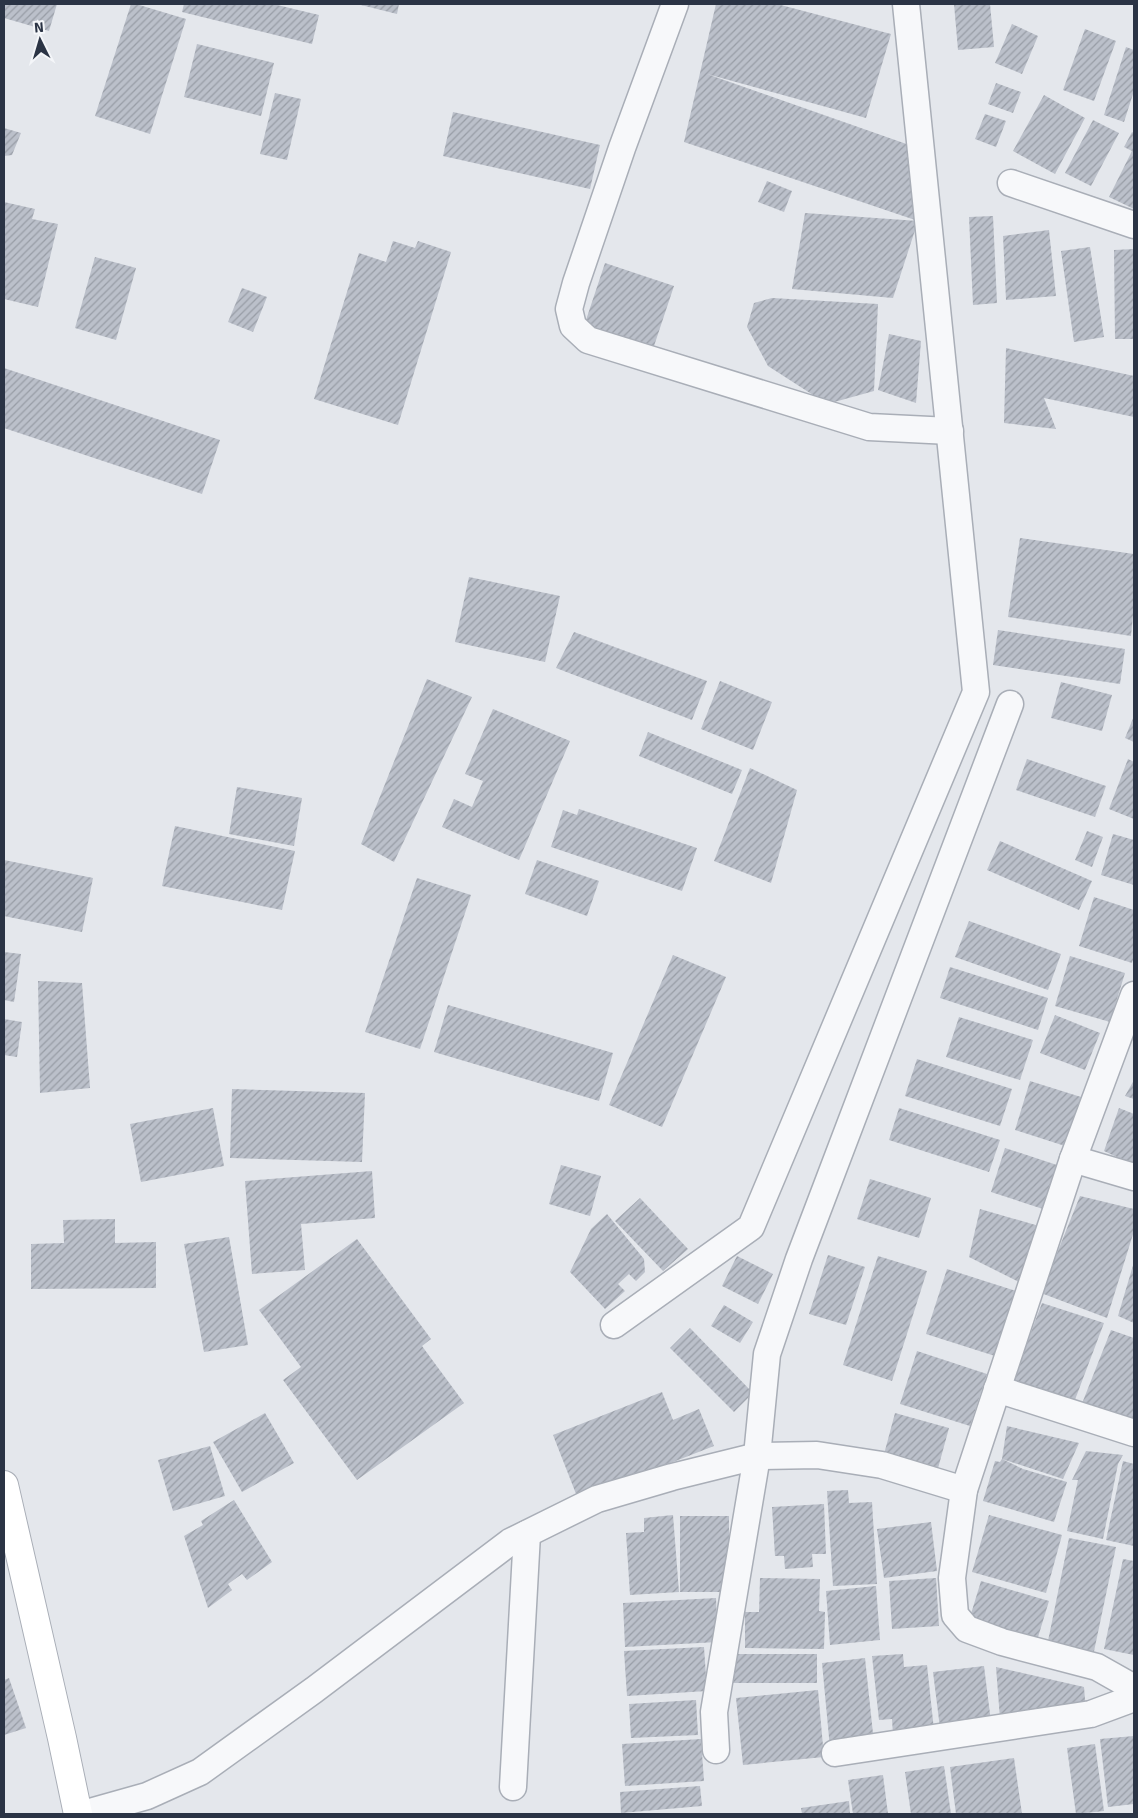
<svg xmlns="http://www.w3.org/2000/svg" width="1138" height="1818" font-family="Signika,sans-serif">
<style>
.building{fill:url(#building-hatch)}
.lines{fill:none;stroke-linecap:round;stroke-linejoin:round}
.street-casing{stroke:#a9aeb7;stroke-width:29}
.secondary-casing{stroke:#a9aeb7;stroke-width:30}
.street{stroke:#f7f8fa;stroke-width:26}
.secondary{stroke:#fff;stroke-width:28}
</style>
<defs>
<pattern id="building-hatch" width="6" height="6" patternUnits="userSpaceOnUse" patternTransform="scale(1.25)"><rect width="6" height="6" fill="#bbc0ca"/><path d="M-1 1l2-2M0 6l6-6M5 7l2-2" fill="none" stroke="#989da6"/></pattern>
</defs>
<rect width="100%" height="100%" fill="#e4e7ec"/>
<g class="building">
<path d="M4,4H57L49,31L4,18Z"/>
<path d="M131,4H136L186,19L150,134L95,116Z"/>
<path d="M184,4H273L319,15L312,44L182,12Z"/>
<path d="M357,4H399L397,14Z"/>
<path d="M716,4H777L891,34L866,118L707,74L915,147L918,221L684,142Z"/>
<path d="M954,4H990L994,47L958,50Z"/>
<path d="M1012,24L1038,36L1022,74L995,63Z"/>
<path d="M1085,29L1116,41L1094,101L1063,90Z"/>
<path d="M197,44L274,63L261,116L184,97Z"/>
<path d="M1126,47L1134,50V95L1133,94L1124,122L1104,115Z"/>
<path d="M996,83L1021,92L1013,113L988,104Z"/>
<path d="M275,93L301,99L287,160L260,154Z"/>
<path d="M1044,95L1085,118L1055,174L1013,151Z"/>
<path d="M453,112L600,145L590,189L443,156Z"/>
<path d="M985,114L1006,121L996,147L975,139Z"/>
<path d="M1093,120L1119,133L1091,186L1065,173Z"/>
<path d="M4,128L21,133L12,155L4,156Z"/>
<path d="M1132,132L1134,133V209L1109,197L1132,151L1124,147Z"/>
<path d="M767,181L792,191L784,212L758,202Z"/>
<path d="M4,202L35,209L32,219L58,224L38,307L4,299Z"/>
<path d="M805,213L918,221L893,298L792,289Z"/>
<path d="M993,216L997,303L973,305L969,217Z"/>
<path d="M1049,230L1056,296L1006,300L1003,236Z"/>
<path d="M393,241L415,248L418,241L451,252L398,425L314,399L359,253L386,262Z"/>
<path d="M1090,247L1104,337L1074,342L1061,251Z"/>
<path d="M1134,249V339H1115L1114,250Z"/>
<path d="M95,257L136,268L116,340L75,328Z"/>
<path d="M605,263L674,286L651,355L582,332Z"/>
<path d="M242,288L267,297L253,332L228,322Z"/>
<path d="M772,298L878,304L874,391L827,404L768,366L747,327L754,303Z"/>
<path d="M889,334L921,341L916,403L878,390Z"/>
<path d="M1006,348L1134,376V417L1044,398L1056,429L1004,423Z"/>
<path d="M4,368L220,440L202,494L4,428Z"/>
<path d="M1020,538L1134,554V605L1131,636L1008,617Z"/>
<path d="M469,577L560,596L545,662L455,642Z"/>
<path d="M998,630L1125,649L1120,684L993,665Z"/>
<path d="M574,632L707,681L692,720L556,668Z"/>
<path d="M427,679L472,697L394,862L361,844Z"/>
<path d="M720,681L772,702L753,750L701,729Z"/>
<path d="M1061,682L1112,695L1102,731L1051,718Z"/>
<path d="M493,709L570,741L519,860L442,827L454,799L472,807L483,781L465,774Z"/>
<path d="M1134,716V742L1125,738Z"/>
<path d="M648,732L742,770L732,794L639,756Z"/>
<path d="M1027,759L1106,786L1095,817L1016,790Z"/>
<path d="M1128,759L1134,762V819L1109,809Z"/>
<path d="M750,768L797,790L771,883L714,861Z"/>
<path d="M237,787L302,798L294,846L229,834Z"/>
<path d="M579,809L697,848L682,891L551,847L563,810L577,815Z"/>
<path d="M175,826L295,851L282,910L162,886Z"/>
<path d="M1087,831L1103,837L1092,867L1075,860Z"/>
<path d="M1113,834L1134,840V885L1101,875Z"/>
<path d="M1000,841L1092,881L1079,910L987,870Z"/>
<path d="M4,860L93,878L82,932L4,916Z"/>
<path d="M537,860L599,881L587,916L525,894Z"/>
<path d="M417,878L471,895L420,1049L365,1032Z"/>
<path d="M1094,897L1134,910V956L1132,963L1079,946Z"/>
<path d="M969,921L1061,954L1048,990L955,957Z"/>
<path d="M4,952L21,954L14,1002L4,1000Z"/>
<path d="M673,955L726,977L662,1127L609,1105Z"/>
<path d="M1070,956L1125,973L1110,1022L1055,1006Z"/>
<path d="M950,967L1048,998L1038,1030L940,998Z"/>
<path d="M38,981L82,983L90,1088L40,1093Z"/>
<path d="M448,1005L613,1053L599,1101L434,1052Z"/>
<path d="M1055,1015L1100,1033L1085,1070L1040,1053Z"/>
<path d="M959,1017L1033,1040L1020,1080L946,1057Z"/>
<path d="M4,1019L22,1022L17,1057L4,1055Z"/>
<path d="M917,1059L1012,1089L1000,1126L905,1096Z"/>
<path d="M1134,1080V1099L1125,1096Z"/>
<path d="M1030,1081L1081,1097L1065,1146L1015,1130Z"/>
<path d="M232,1089L365,1093L362,1162L230,1158Z"/>
<path d="M213,1108L224,1166L141,1182L130,1124Z"/>
<path d="M899,1108L1000,1140L989,1172L889,1140Z"/>
<path d="M1119,1108L1134,1114V1165L1104,1151Z"/>
<path d="M1005,1148L1057,1165L1043,1209L991,1192Z"/>
<path d="M561,1165L601,1176L590,1216L549,1204Z"/>
<path d="M372,1171L375,1218L301,1224L305,1270L252,1274L245,1181Z"/>
<path d="M870,1179L931,1198L919,1238L857,1219Z"/>
<path d="M1080,1196L1134,1209V1231L1107,1318L1041,1293Z"/>
<path d="M640,1198L688,1249L663,1271L615,1221Z"/>
<path d="M980,1209L1039,1226L1021,1283L969,1257Z"/>
<path d="M607,1214L644,1259L645,1272L636,1281L629,1274L618,1284L625,1291L605,1309L570,1272L591,1229Z"/>
<path d="M115,1219V1243L156,1242V1288L31,1289V1244L64,1243L63,1220Z"/>
<path d="M229,1237L248,1345L204,1352L184,1244Z"/>
<path d="M357,1239L431,1339L422,1346L464,1403L357,1480L283,1380L301,1367L259,1310Z"/>
<path d="M828,1255L865,1267L846,1325L809,1314Z"/>
<path d="M737,1256L773,1274L758,1304L722,1286Z"/>
<path d="M878,1256L927,1271L892,1381L843,1365Z"/>
<path d="M1134,1262V1323L1118,1316Z"/>
<path d="M947,1269L1016,1291L995,1356L926,1334Z"/>
<path d="M1042,1303L1104,1323L1073,1405L1011,1385Z"/>
<path d="M724,1305L753,1322L740,1343L711,1326Z"/>
<path d="M690,1328L753,1393L734,1412L670,1348Z"/>
<path d="M1111,1330L1134,1338V1424L1081,1406Z"/>
<path d="M917,1351L987,1374L970,1426L900,1404Z"/>
<path d="M662,1392L673,1420L699,1409L714,1446L578,1499L553,1435Z"/>
<path d="M265,1413L294,1463L242,1492L213,1442Z"/>
<path d="M895,1413L949,1428L937,1472L883,1458Z"/>
<path d="M1007,1426L1079,1443L1063,1479L1002,1459L1023,1469L1067,1482L1054,1522L983,1501L995,1461L1000,1462L1002,1459Z"/>
<path d="M210,1446L225,1496L173,1511L158,1460Z"/>
<path d="M1086,1451L1123,1455L1118,1464L1103,1539L1067,1531L1078,1480H1072Z"/>
<path d="M1123,1461L1134,1464V1546L1106,1540Z"/>
<path d="M848,1490L849,1503L872,1502L877,1584L833,1586L827,1491Z"/>
<path d="M234,1500L272,1562L247,1580L242,1574L228,1584L232,1590L208,1608L184,1536L203,1525L201,1521Z"/>
<path d="M824,1504L826,1554H812L813,1567L785,1569L784,1556H775L772,1507Z"/>
<path d="M673,1515L679,1592L630,1595L626,1533L644,1532V1518Z"/>
<path d="M989,1515L1062,1535L1046,1593L972,1572Z"/>
<rect x="680" y="1516" width="49" height="76"/>
<path d="M931,1522L937,1571L884,1578L877,1529Z"/>
<path d="M1069,1538L1116,1547L1093,1656L1047,1646Z"/>
<path d="M1123,1559L1134,1561V1655L1104,1649Z"/>
<path d="M760,1578L820,1579L819,1611L825,1612L824,1649L745,1648V1612H759Z"/>
<path d="M936,1578L939,1626L892,1629L889,1581Z"/>
<path d="M981,1581L1049,1601L1035,1647L967,1627Z"/>
<path d="M876,1586L880,1640L830,1645L826,1591Z"/>
<path d="M716,1598L718,1642L625,1647L623,1603Z"/>
<path d="M704,1647L707,1691L627,1696L624,1651Z"/>
<rect x="732" y="1654" width="85" height="29"/>
<path d="M903,1654L904,1667L927,1665L934,1730L893,1735L892,1719L879,1720L872,1656Z"/>
<path d="M865,1658L874,1743L830,1748L822,1663Z"/>
<path d="M984,1666L991,1722L940,1728L933,1672Z"/>
<path d="M996,1667L1084,1687L1086,1712L1000,1719Z"/>
<path d="M9,1678L26,1728L4,1735V1680Z"/>
<path d="M818,1690L824,1757L743,1765L736,1698Z"/>
<path d="M696,1700L698,1735L631,1738L629,1704Z"/>
<path d="M1134,1736V1804L1108,1807L1100,1739Z"/>
<path d="M701,1739L704,1781L625,1786L622,1744Z"/>
<path d="M1095,1744L1104,1811L1076,1814L1067,1748Z"/>
<path d="M1014,1758L1022,1814H956L950,1767Z"/>
<path d="M944,1766L951,1814H911L905,1772Z"/>
<path d="M883,1775L888,1814H853L848,1780Z"/>
<path d="M700,1786L702,1806L621,1813L620,1792Z"/>
<path d="M849,1801L850,1814H802L801,1808Z"/>
</g>
<g class="lines">
<g class="street-casing">
<g id="street">
<path d="M675,4L622,148L576,283L569,309L573,326L588,340L869,427L950,431"/>
<path d="M1011,183L1134,225"/>
<path d="M1134,995L1073,1159L964,1490L952,1578L955,1615L967,1629L1002,1642L1097,1667L1134,1688"/>
<path d="M1073,1159L1134,1177"/>
<path d="M614,1325L751,1227L976,692L906,4"/>
<path d="M997,1389L1134,1433"/>
<path d="M716,1750L714,1712L757,1456L767,1354L799,1259L1010,704"/>
<path d="M835,1753L1091,1714L1134,1698"/>
<path d="M513,1787L527,1534"/>
<path d="M83,1814L147,1796L200,1772L314,1690L510,1542L597,1499L672,1477L757,1456L817,1455L882,1465L964,1490"/>
</g>
</g>
<g class="secondary-casing">
<path id="secondary" d="M4,1485L62,1738L78,1814"/>
</g>
<use href="#street" class="street"/>
<use href="#secondary" class="secondary"/>
</g>
<rect width="1138" height="1818" fill="none" stroke="#2b3445" stroke-width="10"/>
<g transform="translate(40 40) rotate(355)" stroke="#f4f6f9" stroke-width="4" paint-order="stroke">
<path d="M0-4L9 19L0 12L-9 19Z" fill="#2b3445"/>
<text y="-8" font-size="14" font-weight="bold" text-anchor="middle" fill="#2b3445">N</text>
</g>
</svg>
